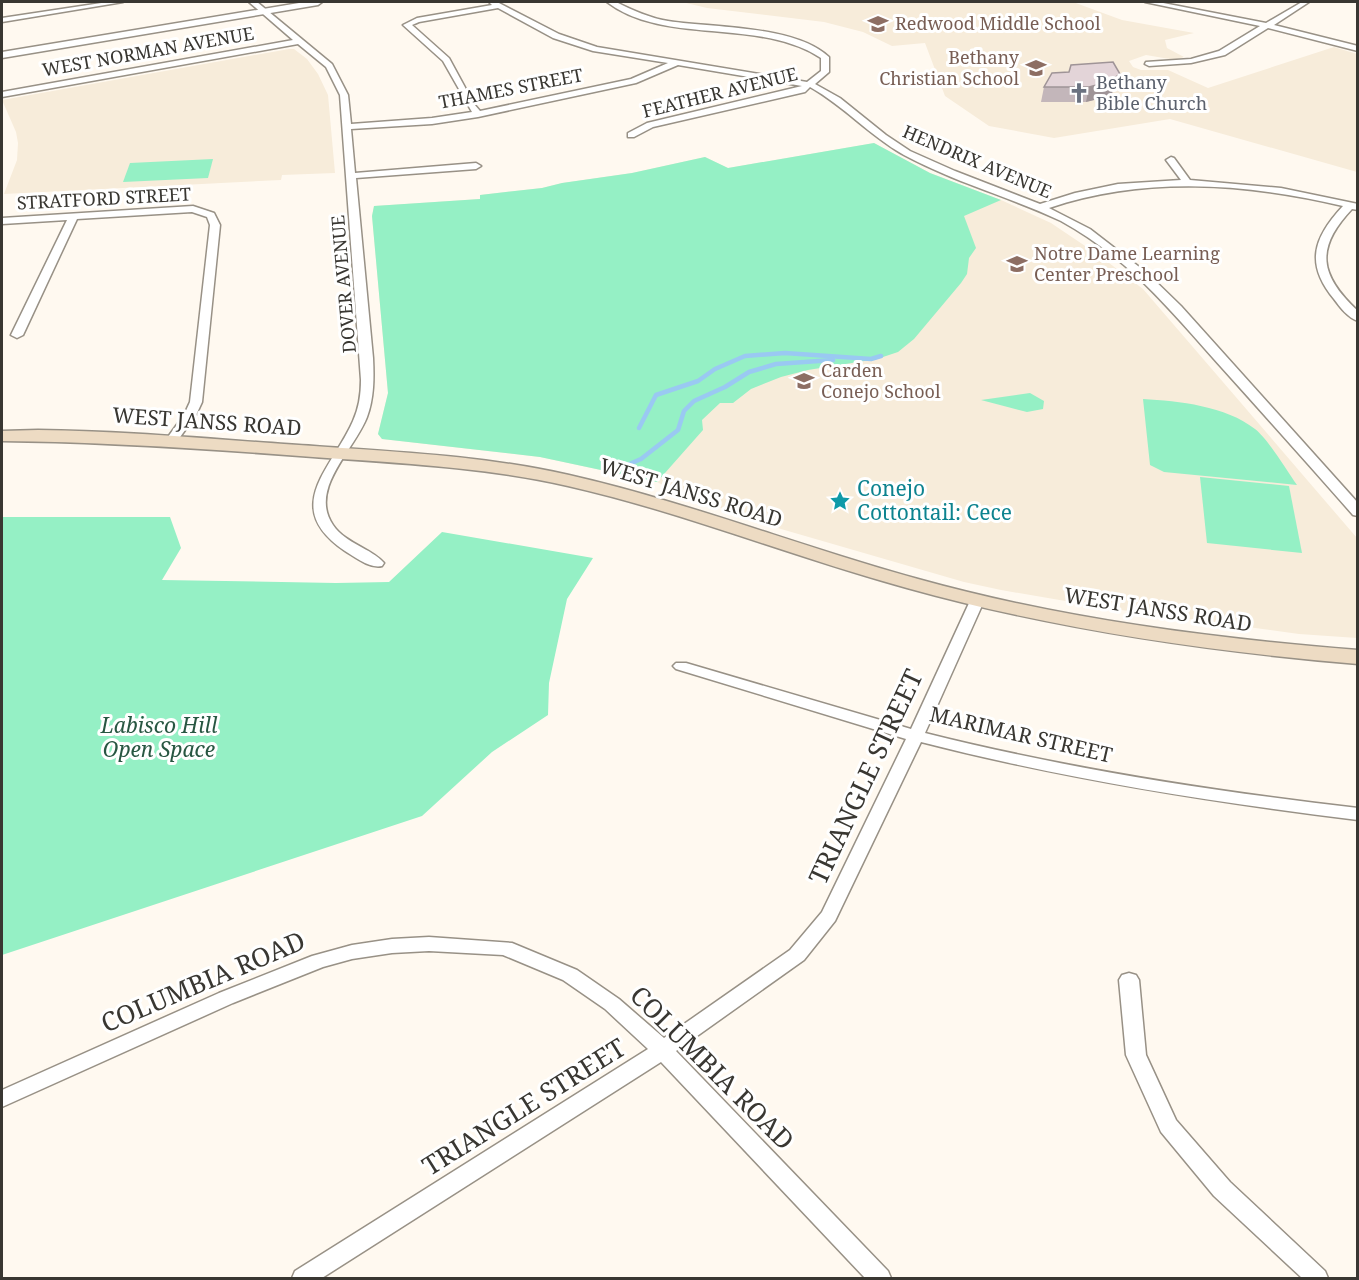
<svg xmlns="http://www.w3.org/2000/svg" width="1359" height="1280" font-family="'Noto Serif',serif">
<style>
.built{fill:#f7ecda}
.green{fill:#95f0c5}
.lines{fill:none;stroke-linecap:round;stroke-linejoin:round}
.stream{stroke:#9ac9f2;stroke-width:4.5}
.minor-casing{stroke:#989186;stroke-width:3}
.tertiary-casing{stroke:#989186;stroke-width:3}
.secondary-casing{stroke:#989186;stroke-width:3}
.minor{fill:#fff;fill-rule:evenodd}
.tertiary{fill:#fff;fill-rule:evenodd}
.secondary{fill:#eddbc3;fill-rule:evenodd}
.wall{fill:#c3b6ba}
.shaded-wall{fill:#9f9497}
.building{fill:#e3d4d8;stroke:#9f9497;stroke-width:1.5}
.labels{text-anchor:middle;stroke-width:6;stroke-linejoin:round;paint-order:stroke}
.far-education-label{font-size:18px;fill:#785e54;stroke:#fff;text-anchor:start}
.far-street-label{font-size:18px;fill:#393732;stroke:#fff}
.far-worship-label{font-size:18px;fill:#5b616d;stroke:#fff;text-anchor:start}
.street-label{font-size:21px;fill:#393732;stroke:#fff}
.culture-label{font-size:21px;fill:#0d838f;stroke:#fff;text-anchor:start}
.park-label{font-size:21px;font-style:italic;fill:#285742;stroke:#fff}
.near-street-label{font-size:26px;fill:#393732;stroke:#fff}
</style>
<rect width="100%" height="100%" fill="#fff9f0"/>
<g class="built">
<path d="M682,2H1073L1122,20L1194,33L1165,40L1167,48L1184,57L1175,60L1146,55L1129,61L1133,67L1141,70H1168L1208,88L1334,47L1357,54V172L1170,119L1054,138L989,126L945,96L925,43L892,46L863,32L824,22L707,8Z"/>
<path d="M289,49H294L307,59L318,74L328,95L335,173L282,175L281,180L4,194L17,160L18,143L16,132L2,100Z"/>
<path d="M874,143L930,173L1001,200L1051,223L1100,256L1143,289L1357,538V638L1299,634L1106,608L1001,590L964,582L781,529L676,492L657,482L540,457L382,439L378,434L388,393L372,216L374,206L480,199V195L542,188L562,183L632,173L705,157L728,168Z"/>
</g>
<g class="green">
<path d="M874,143L930,173L1001,200L964,216L976,248L969,258L967,274L961,283L914,339L898,352L877,359L808,370L781,377L751,389L733,403H720L702,420L703,430L657,482L540,457L382,439L378,434L388,393L372,216L374,206L480,199V195L542,188L562,183L632,173L705,157L728,168Z"/>
<path d="M213,159L208,178L123,182L130,163Z"/>
<path d="M1030,393L1044,401L1043,409L1027,412L981,400Z"/>
<path d="M1143,399C1179,401 1226,406 1255,429C1268,439 1287,471 1297,485L1164,472L1150,465Z"/>
<path d="M1200,477L1289,486L1302,553L1207,543Z"/>
<path d="M2,517H170L181,548L162,580L336,583L389,582L442,532L593,558L567,599L549,683L548,715L492,752L422,816L2,955Z"/>
</g>
<g class="lines">
<g class="stream">
<path d="M639,428L656,395L698,381L715,369L745,356L785,353L871,359L881,356"/>
<path d="M625,466L641,459L678,430L684,411L694,401L725,387L749,372L776,364L833,360"/>
</g>
<g class="minor-casing">
<g id="minor">
<path d="M108,2H123L2,22V18Z"/>
<path d="M249,2H257L332,64L348,95L351,124L432,118L472,112L443,61L403,25L417,18L492,5L489,2H497L559,34L597,47L807,82L821,71V58C759,17 664,46 607,2H616C632,10 650,18 668,21C713,28 795,25 829,57V72L815,84L840,98L886,135L910,151L955,171L1040,204L1075,193L1118,184L1181,180L1166,160L1171,157L1174,158L1190,180L1281,188L1358,204V210L1352,209C1315,248 1319,275 1358,311V321C1348,318 1340,307 1334,299C1305,264 1313,238 1343,206C1245,183 1145,176 1049,208L1090,229L1147,273L1181,306L1358,503V516L1353,515C1310,466 1266,417 1222,368C1171,311 1130,259 1061,221C1010,197 954,182 904,155C870,136 844,106 810,87L805,92L653,127L634,137H628V133L647,123L802,86L678,65L636,83L478,117L432,124L351,129L355,173L476,163L481,166L476,169L356,178L373,358C374,378 374,398 367,417C355,449 308,489 333,525C346,544 371,548 384,563L382,566C370,569 355,557 345,551C280,507 332,469 353,421C359,408 361,394 361,380L340,95L326,67L298,44L2,97V92L293,40ZM498,8L553,38L593,51L668,63L631,79L480,111L474,104L449,58L412,25L419,22Z"/>
<path d="M1145,2H1158L1266,23L1302,2H1309L1274,25L1358,46V51L1268,28L1225,55L1191,63L1149,66L1145,64L1146,62L1191,59L1219,51L1260,26Z"/>
<path d="M193,206L214,213L220,225L202,402L196,415L175,444L171,445L165,441L184,415L190,402L210,225L207,217L192,212L77,219L23,335L17,338L11,335L67,220L2,224V218Z"/>
<path d="M977,597L984,601L925,733C1068,769 1211,791 1358,808V820C1210,802 1065,779 921,742L835,921L804,960L676,1051L888,1271L891,1278H865L661,1062L322,1278H292L295,1271L648,1049L605,1009L563,980L503,955L429,951L392,953L352,959L323,967L233,1003L2,1107V1090L219,993L312,956L352,945L392,939L429,937L512,943L577,970L619,999L664,1038L790,950L822,912L906,739L676,669L673,666L676,663H686L911,729L970,601Z"/>
<path d="M1129,973L1136,975L1139,980L1146,1055L1176,1120L1230,1182L1325,1271L1328,1278H1302L1214,1196L1161,1132L1126,1055L1119,980L1122,975Z"/>
</g>
</g>
<g class="tertiary-casing">
<path id="tertiary" d="M305,2H322L318,5L2,58V52Z"/>
</g>
<g class="secondary-casing">
<path id="secondary" d="M38,430C130,431 222,440 314,446C399,452 486,456 569,475C688,502 801,547 918,579C1062,619 1209,638 1358,650V664C1205,651 1054,629 907,588C793,557 683,512 568,486C485,467 398,463 313,457C209,449 106,442 2,441V431Z"/>
</g>
<use href="#minor" class="minor"/>
<use href="#tertiary" class="tertiary"/>
<use href="#secondary" class="secondary"/>
</g>
<path class="wall" d="M1120,74L1117,89L1106,97L1086,102H1041L1044,87Z"/>
<path class="shaded-wall" d="M1120,74L1117,89L1106,97L1086,102L1089,87Z"/>
<path class="building" d="M1113,62L1120,74L1108,82L1089,87H1044L1052,73L1069,72L1071,65Z"/>
<defs>
<g id="school-bare" transform="scale(1.62)"><path d="M0-5L7-2L0 1L-7-2ZM-4 1L0 2.5L4 1V4Q0 6-4 4Z" fill="#8d6e63" stroke="#fff" stroke-width="2.5" paint-order="stroke"/></g>
<g id="church-bare" transform="scale(1.62)"><path d="M-1.2-6h2.4v3.5h3.3v2.4h-3.3V6h-2.4V-.1h-3.3v-2.4h3.3Z" fill="#6b7280" stroke="#fff" stroke-width="2.5" paint-order="stroke"/></g>
<g id="sight-bare" transform="scale(1.62)"><path d="M0-6L1.8-2.2L6-1.7L2.9 1.2L3.7 5.4L0 3.3L-3.7 5.4L-2.9 1.2L-6-1.7L-1.8-2.2Z" fill="#0f9aa8" stroke="#fff" stroke-width="2.5" paint-order="stroke"/></g>
</defs>
<g fill-rule="evenodd">
<use href="#school-bare" x="878" y="24"/>
<use href="#school-bare" x="1036" y="68"/>
<use href="#church-bare" x="1079" y="93"/>
<use href="#school-bare" x="1017" y="264"/>
<use href="#school-bare" x="804" y="381"/>
<use href="#sight-bare" x="840" y="501"/>
</g>
<g class="labels">
<g class="far-education-label">
<text x="895" y="30">Redwood Middle School</text>
<text x="1019" y="64" text-anchor="end">Bethany<tspan x="1019" dy="21">Christian School</tspan></text>
<text x="1034" y="260">Notre Dame Learning<tspan x="1034" dy="21">Center Preschool</tspan></text>
<text x="821" y="377">Carden<tspan x="821" dy="21">Conejo School</tspan></text>
</g>
<g class="far-street-label">
<text transform="translate(148 52) rotate(-10)" y="6">WEST NORMAN AVENUE</text>
<text transform="translate(511 89) rotate(-11)" y="6">THAMES STREET</text>
<text transform="translate(720 93) rotate(-14)" y="6">FEATHER AVENUE</text>
<text transform="translate(977 162) rotate(23)" y="6">HENDRIX AVENUE</text>
<text transform="translate(104 199) rotate(-3)" y="6">STRATFORD STREET</text>
<text transform="translate(344 284) rotate(-95)" y="6">DOVER AVENUE</text>
</g>
<g class="far-worship-label">
<text x="1096" y="89">Bethany<tspan x="1096" dy="21">Bible Church</tspan></text>
</g>
<g class="street-label">
<text transform="translate(207 422) rotate(4)" y="7">WEST JANSS ROAD</text>
<text transform="translate(691 493) rotate(17)" y="7">WEST JANSS ROAD</text>
<text transform="translate(1158 610) rotate(9)" y="7">WEST JANSS ROAD</text>
<text transform="translate(1021 735) rotate(13)" y="7">MARIMAR STREET</text>
</g>
<g class="culture-label">
<text x="857" y="496">Conejo<tspan x="857" dy="24">Cottontail: Cece</tspan></text>
</g>
<g class="park-label">
<text x="159" y="733">Labisco Hill<tspan x="159" dy="24">Open Space</tspan></text>
</g>
<g class="near-street-label">
<text transform="translate(866 777) rotate(-65)" y="9">TRIANGLE STREET</text>
<text transform="translate(203 982) rotate(-23)" y="9">COLUMBIA ROAD</text>
<text transform="translate(712 1068) rotate(45)" y="9">COLUMBIA ROAD</text>
<text transform="translate(524 1107) rotate(-32)" y="9">TRIANGLE STREET</text>
</g>
</g>
<rect width="1359" height="1280" fill="none" stroke="#393732" stroke-width="6"/>
</svg>
